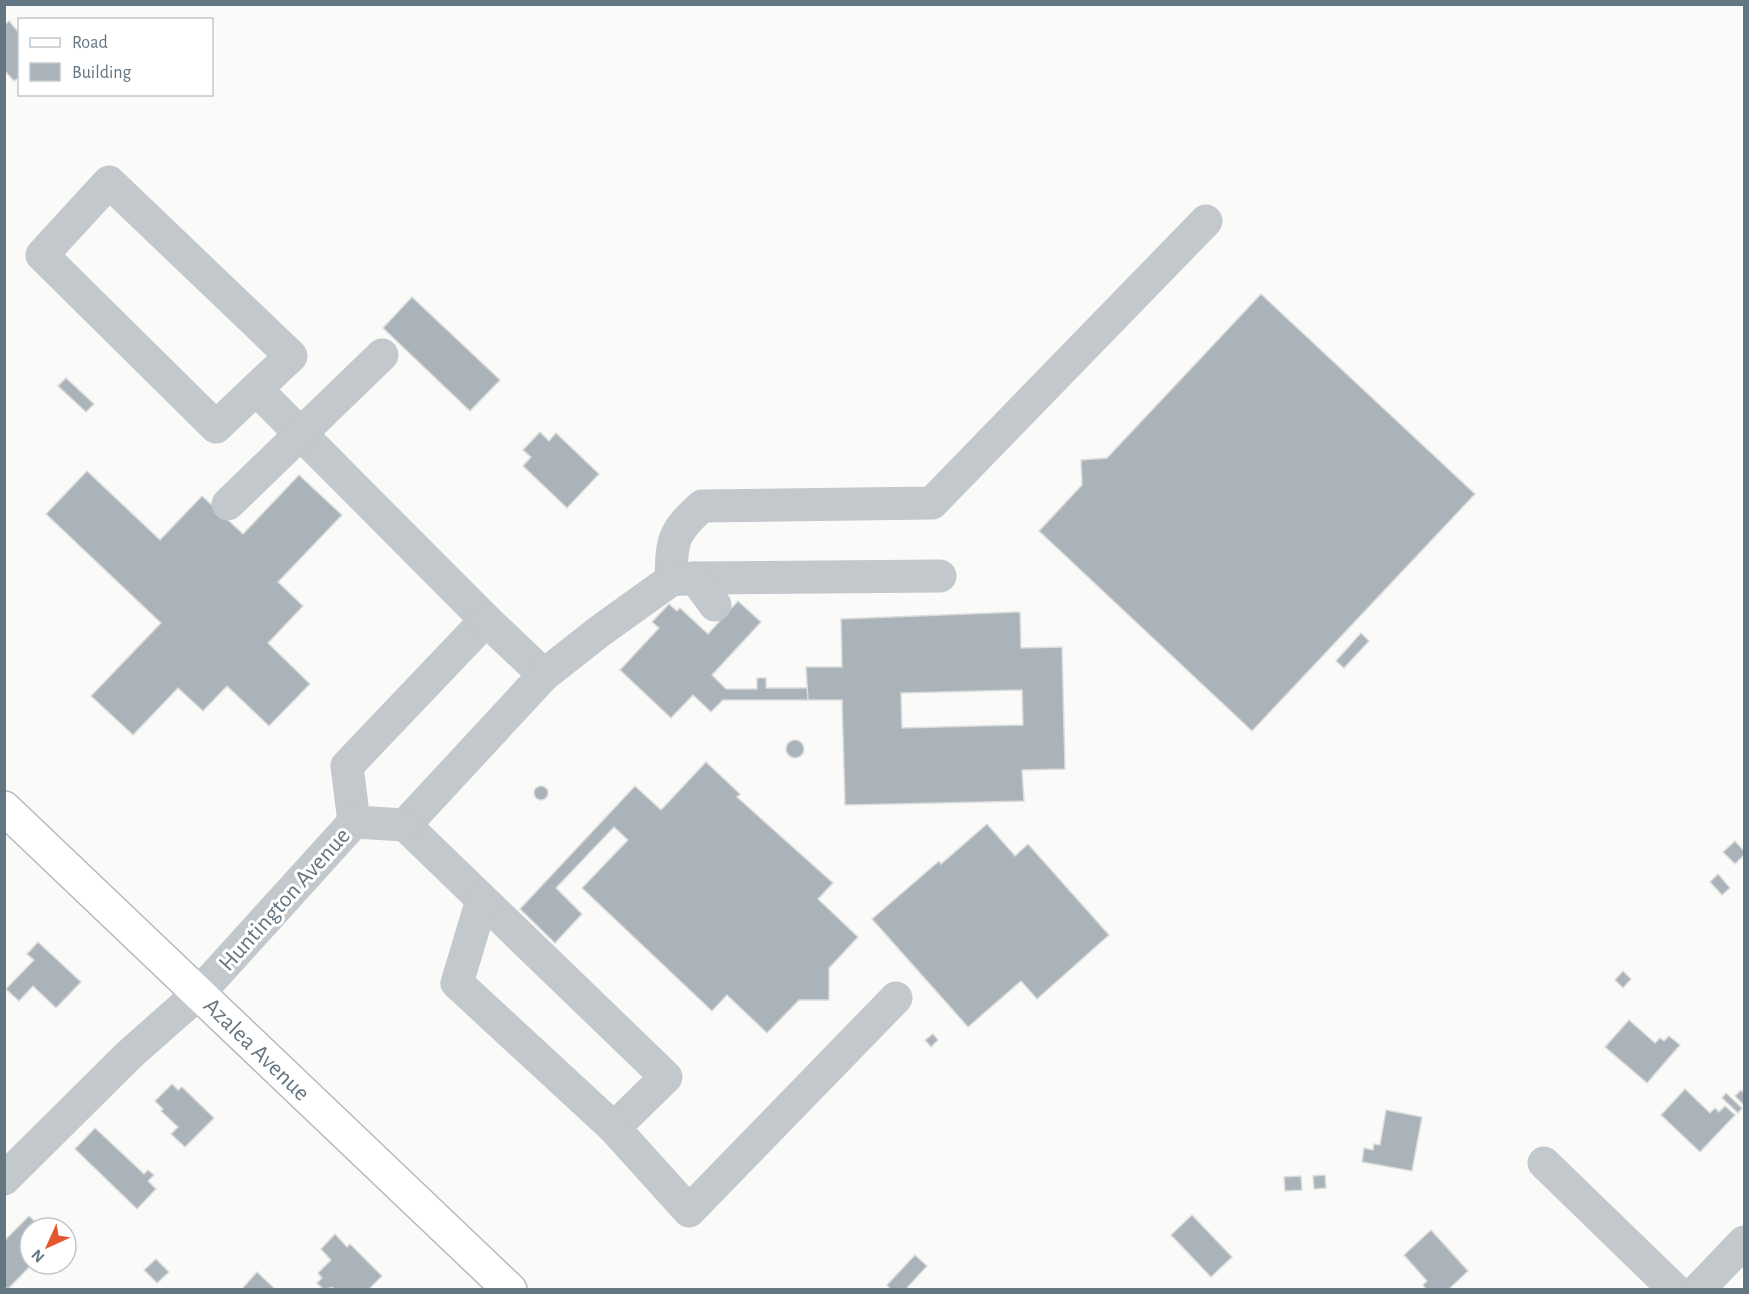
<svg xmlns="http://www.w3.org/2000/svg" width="1749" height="1294" font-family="'Alegreya Sans',sans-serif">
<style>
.building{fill:#aab3b9;stroke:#dcdcda;stroke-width:1.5;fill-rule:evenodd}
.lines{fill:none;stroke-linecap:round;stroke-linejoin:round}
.major-casing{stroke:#b5babe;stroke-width:36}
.minor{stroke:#c3c8cc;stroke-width:33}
.major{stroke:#fff;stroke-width:33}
.labels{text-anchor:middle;stroke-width:6;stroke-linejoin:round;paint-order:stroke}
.street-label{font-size:24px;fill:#657683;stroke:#fff}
</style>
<rect width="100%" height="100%" fill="#fafaf8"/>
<g class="building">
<path d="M9,21L20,34V77L14,81L4,70V25Z"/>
<path d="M1261,294L1475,494L1252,731L1039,531L1082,485L1081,460L1107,458Z"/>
<path d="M412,297L500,380L470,411L383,328Z"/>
<path d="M66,378L94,404L86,412L58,386Z"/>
<path d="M540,432L549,441L556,433L599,474L567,508L523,466L531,457L523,450Z"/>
<path d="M87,471L160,540L202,496L243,534L299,475L342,515L278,582L303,606L268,643L310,684L269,726L227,686L203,711L178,688L133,735L91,696L161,623L46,514Z"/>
<path d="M738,601L761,622L712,675L726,689H757V678H766V688H808V700H723L711,712L693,695L671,718L620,670L659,628L652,622L669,604L677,611L680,608L708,634Z"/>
<path d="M1020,612L1021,648L1062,647L1065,769L1022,770L1024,801L845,805L842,700H808L806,667H842L841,619ZM1022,690L1023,725L902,728L901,693Z"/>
<path d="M1361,633L1369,641L1344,668L1336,661Z"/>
<circle cx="795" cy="749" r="9"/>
<path d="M706,762L740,794L737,797L833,883L818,899L858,937L829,968V1000H799L767,1033L727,995L712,1011L582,888L628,840L614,827L556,888L582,914L555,943L520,909L635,786L661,810Z"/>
<circle cx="541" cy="793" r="7"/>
<path d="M987,824L1015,856L1028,844L1109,935L1037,999L1021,981L968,1027L872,919L939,861L941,864Z"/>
<path d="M1735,841L1744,851V855L1735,864L1723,852Z"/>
<path d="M1718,874L1730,888L1722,895L1710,882Z"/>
<path d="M38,942L81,982L56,1008L33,986L19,1001L6,989L34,960L27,954Z"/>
<path d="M1623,971L1631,979L1623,988L1615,980Z"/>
<path d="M1629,1020L1655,1043L1660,1038L1664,1041L1669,1036L1680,1045L1647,1083L1605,1047Z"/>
<path d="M933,1034L938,1040L931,1047L925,1040Z"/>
<path d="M172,1084L178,1090L182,1087L214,1118L185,1147L171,1134L178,1127L161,1111L163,1109L155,1101Z"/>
<path d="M1685,1089L1710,1113L1715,1108L1719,1112L1725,1106L1735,1115L1700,1152L1661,1115Z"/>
<path d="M1741,1090L1744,1093V1105L1735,1096Z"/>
<path d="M1726,1093L1742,1108L1738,1113L1722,1098Z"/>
<path d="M1386,1110L1422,1117L1412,1171L1362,1162L1364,1148L1373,1150L1374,1144L1380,1145Z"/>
<path d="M95,1128L144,1174L148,1170L154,1175L148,1181L156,1189L137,1209L75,1149Z"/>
<path d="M1325,1175L1326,1188L1314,1189L1313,1176Z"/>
<path d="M1301,1176L1302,1190L1285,1191L1284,1177Z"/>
<path d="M1192,1215L1232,1257L1211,1277L1171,1235Z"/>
<path d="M29,1216L42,1228H30L32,1264L8,1289L4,1286V1241Z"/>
<path d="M1431,1230L1468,1271L1448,1290H1426L1423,1285L1427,1281L1404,1255Z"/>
<path d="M335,1234L347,1247L350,1244L382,1276L368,1290H335L332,1287L324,1290L317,1283L322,1278L318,1273L331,1260L321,1249Z"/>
<path d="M915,1255L927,1266L905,1290H891L887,1285Z"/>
<path d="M156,1259L169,1272L157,1283L144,1270Z"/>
<path d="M257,1272L276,1290H241Z"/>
</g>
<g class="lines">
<g class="major-casing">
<path id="major" d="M4,808L510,1290"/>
</g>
<g class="minor">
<path d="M256,389L291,356L109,182L42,255L216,427L256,389L486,620L347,766L354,822"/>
<path d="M228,504L382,355"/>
<path d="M695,578L940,576"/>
<path d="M671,580C672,540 672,533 702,506L932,503L1206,221"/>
<path d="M486,620L544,675"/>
<path d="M405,825L666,1077L614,1128"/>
<path d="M405,825L544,675L600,631L671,580L695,578L715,605"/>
<path d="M482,900L457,983L614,1128L689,1211L896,998"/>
<path d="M1544,1163L1675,1290"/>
<path d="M4,1179L130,1054L199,993L354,822L405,825"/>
<path d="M1698,1290L1744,1242"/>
</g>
<use href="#major" class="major"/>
</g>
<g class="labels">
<g class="street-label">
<text transform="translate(284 899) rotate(-48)" y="8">Huntington Avenue</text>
<text transform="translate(257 1049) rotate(44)" y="8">Azalea Avenue</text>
</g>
</g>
<rect width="1749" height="1294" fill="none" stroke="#657683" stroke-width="12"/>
<rect x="18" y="18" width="195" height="78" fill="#ffffff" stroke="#c1c8cd" stroke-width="1.5"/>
<rect x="30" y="38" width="30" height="9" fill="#ffffff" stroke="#c1c8cd" stroke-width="1.5"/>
<text x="72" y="48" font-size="18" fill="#657683">Road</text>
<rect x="30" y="63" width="30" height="18" fill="#aab3b9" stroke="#c1c8cd" stroke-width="1.5"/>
<text x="72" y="78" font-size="18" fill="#657683">Building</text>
<g transform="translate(48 1246) rotate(225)"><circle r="28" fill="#ffffff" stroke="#c1c8cd" stroke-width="1.5"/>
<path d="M0-4.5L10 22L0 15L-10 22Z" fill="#e4572e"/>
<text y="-9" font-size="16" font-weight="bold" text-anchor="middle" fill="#657683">N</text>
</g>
</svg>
